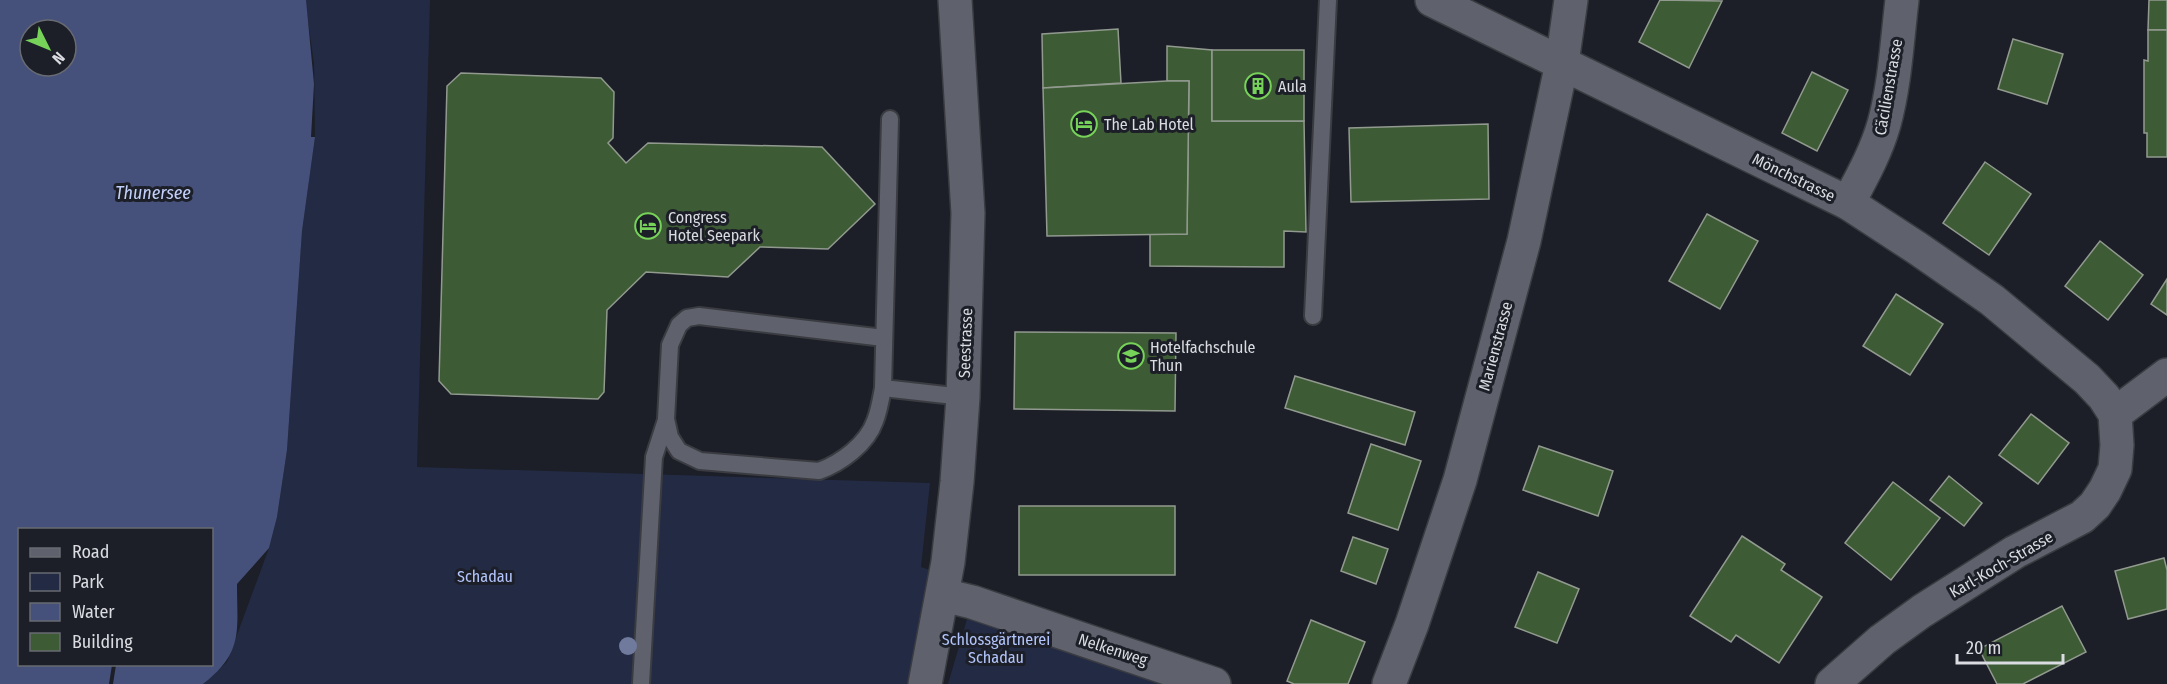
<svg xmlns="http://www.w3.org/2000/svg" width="2167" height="684" font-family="'Fira Sans Condensed',sans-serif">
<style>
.green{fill:#232a44}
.water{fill:#45517b;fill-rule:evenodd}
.building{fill:#3d5b34;stroke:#929a90;stroke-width:1.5}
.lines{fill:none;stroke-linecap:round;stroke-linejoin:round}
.service-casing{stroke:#3a3c42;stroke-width:20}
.minor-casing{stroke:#3a3c42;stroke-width:36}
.tertiary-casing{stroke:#3a3c42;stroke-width:36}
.service{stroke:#5f626c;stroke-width:16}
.minor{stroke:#5f626c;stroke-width:33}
.tertiary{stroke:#5f626c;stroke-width:33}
.tree{fill:#6f7a9c}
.labels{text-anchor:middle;stroke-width:6;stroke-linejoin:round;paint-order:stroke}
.poi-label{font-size:16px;fill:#dadce2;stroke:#1c1f27;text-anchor:start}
.street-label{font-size:16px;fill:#dadce2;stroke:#1c1f27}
.park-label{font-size:16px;fill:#b3c5fc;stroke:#1c1f27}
.water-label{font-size:18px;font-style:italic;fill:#c2d0fa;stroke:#1c1f27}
</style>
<rect width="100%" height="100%" fill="#1c1f27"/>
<g class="green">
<path d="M305,0H430L417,467L930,483L921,567L930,570L910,684H203L227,662L269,548L277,517L287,450L302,231L315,137L314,63Z"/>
<path d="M972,602L1213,684H948Z"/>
</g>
<path class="water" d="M0,0H306L314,84L311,137H315L302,231L287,450L277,517L269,548L237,584C237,631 244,652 203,684H113L116,665L212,664V530H20V664L112,665L109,684H0ZM30,30H66V66H30Z"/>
<g class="building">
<path d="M1660,0L1722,1L1689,68L1639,42Z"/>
<path d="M2149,0H2167V30H2148Z"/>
<path d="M1118,29L1121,83L1043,88L1042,34Z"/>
<path d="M2148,30H2167V157H2147V133H2144V60L2148,61Z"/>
<path d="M2013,39L2063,54L2047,104L1998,89Z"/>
<path d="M1167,46L1212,50V121H1304L1306,232L1284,231V267L1150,266V234H1187L1189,81H1167Z"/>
<rect x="1212" y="50" width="92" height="71"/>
<path d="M1812,72L1848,90L1817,151L1782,133Z"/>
<path d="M461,73L601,78L614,92L613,138L608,143L626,163L648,143L822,147L875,204L828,249L760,247L728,277L646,272L607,310L604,392L598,399L451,394L439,381L447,86Z"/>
<path d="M1167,81H1189L1187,234L1047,236L1043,88Z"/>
<path d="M1488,124L1489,199L1351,202L1349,128Z"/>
<path d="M1985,162L2031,194L1989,255L1943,223Z"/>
<path d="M1707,214L1758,241L1720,309L1669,281Z"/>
<path d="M2100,241L2143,275L2108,320L2065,286Z"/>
<path d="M2167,279V315L2151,304Z"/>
<path d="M1896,294L1943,324L1910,375L1863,346Z"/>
<path d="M1015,332L1176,333L1175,411L1014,409Z"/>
<path d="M1295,376L1415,412L1405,445L1285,408Z"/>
<path d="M2031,414L2069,443L2038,484L1999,455Z"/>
<path d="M1371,444L1421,461L1398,530L1348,513Z"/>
<path d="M1539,446L1613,471L1598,516L1523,490Z"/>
<path d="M1949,476L1982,503L1964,526L1930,500Z"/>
<path d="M1893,482L1940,518L1891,580L1845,543Z"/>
<rect x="1019" y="506" width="156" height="69"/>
<path d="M1742,536L1785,564L1781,570L1822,597L1779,663L1736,635L1731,642L1690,616Z"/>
<path d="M1353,537L1388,549L1376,584L1341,571Z"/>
<path d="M2164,558L2167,570V609L2128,619L2115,571Z"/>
<path d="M1538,572L1579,589L1557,643L1515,627Z"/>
<path d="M2062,606L2086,652L2023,684H1997L1979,649Z"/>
<path d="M1311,620L1365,642L1348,684H1294L1287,681Z"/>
</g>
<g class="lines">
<g class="service-casing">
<g id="service">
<path d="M890,119L883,388L963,397"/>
<path d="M1313,316L1328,0"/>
<path d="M883,388C881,399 879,411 875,421C867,444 841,463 819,471L700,461L679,451L670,437L666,419L670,345L679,325L687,318L699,316L884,338"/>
<path d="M641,684L654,457L666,420"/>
</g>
</g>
<g class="minor-casing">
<g id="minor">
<path d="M1432,0L1848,203L1917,248L1992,300L2087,379L2104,397L2115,414L2117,445L2115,469L2105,490L2095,505L2082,517L2015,552L1922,611L1882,640L1832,684"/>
<path d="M1848,203C1862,177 1876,152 1884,124C1895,84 1897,41 1902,0"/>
<path d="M2115,414L2167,375"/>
<path d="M943,595L972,602L1214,684"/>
<path d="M1389,684L1412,624L1460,480L1524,241L1562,63L1571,0"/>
</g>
</g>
<g class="tertiary-casing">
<path id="tertiary" d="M925,684L948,562L957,482L963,397L968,213L955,0"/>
</g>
<use href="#service" class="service"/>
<use href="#minor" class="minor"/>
<use href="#tertiary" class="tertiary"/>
</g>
<circle class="tree" cx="628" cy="646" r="9"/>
<defs>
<g id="building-ring" transform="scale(1.35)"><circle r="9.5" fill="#1c1f27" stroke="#77d259" stroke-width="1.5"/><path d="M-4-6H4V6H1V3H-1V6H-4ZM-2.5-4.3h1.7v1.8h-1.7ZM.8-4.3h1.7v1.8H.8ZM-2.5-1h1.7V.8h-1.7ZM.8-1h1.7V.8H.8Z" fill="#77d259"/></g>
<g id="hotel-ring" transform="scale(1.35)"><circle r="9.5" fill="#1c1f27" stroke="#77d259" stroke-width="1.5"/><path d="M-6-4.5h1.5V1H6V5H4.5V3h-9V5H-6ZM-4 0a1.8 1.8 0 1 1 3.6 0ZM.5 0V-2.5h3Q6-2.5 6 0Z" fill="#77d259"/></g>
<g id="school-ring" transform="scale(1.35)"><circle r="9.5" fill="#1c1f27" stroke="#77d259" stroke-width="1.5"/><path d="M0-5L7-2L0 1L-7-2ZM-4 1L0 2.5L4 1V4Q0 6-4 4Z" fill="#77d259"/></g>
</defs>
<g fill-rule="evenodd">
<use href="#building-ring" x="1258" y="86"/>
<use href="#hotel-ring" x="1084" y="124"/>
<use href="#hotel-ring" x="648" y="226"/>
<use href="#school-ring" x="1131" y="356"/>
</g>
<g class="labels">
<g class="poi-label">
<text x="1278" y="92">Aula</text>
<text x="1104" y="130">The Lab Hotel</text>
<text x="668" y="223">Congress<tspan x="668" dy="18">Hotel Seepark</tspan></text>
<text x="1150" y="353">Hotelfachschule<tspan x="1150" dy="18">Thun</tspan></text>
</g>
<g class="street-label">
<text transform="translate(1888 87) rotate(-80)" y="6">Cäcilienstrasse</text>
<text transform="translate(1794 177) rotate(26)" y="6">Mönchstrasse</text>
<text transform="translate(965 343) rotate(-88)" y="6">Seestrasse</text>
<text transform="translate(1495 346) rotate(-75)" y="6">Marienstrasse</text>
<text transform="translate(2001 564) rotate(-30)" y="6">Karl-Koch-Strasse</text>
<text transform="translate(1113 649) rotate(18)" y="6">Nelkenweg</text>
</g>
<g class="park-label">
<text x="485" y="582">Schadau</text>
<text x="996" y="645">Schlossgärtnerei<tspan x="996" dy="18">Schadau</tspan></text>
</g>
<g class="water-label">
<text x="153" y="199">Thunersee</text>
</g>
</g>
<rect x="18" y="528" width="195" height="138" fill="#1c1f27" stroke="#686b72" stroke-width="1.5"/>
<rect x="30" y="548" width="30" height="9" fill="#5f626c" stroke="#686b72" stroke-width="1.5"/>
<text x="72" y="558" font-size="18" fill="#dadce2">Road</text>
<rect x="30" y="573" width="30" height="18" fill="#232a44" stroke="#686b72" stroke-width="1.5"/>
<text x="72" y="588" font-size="18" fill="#dadce2">Park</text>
<rect x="30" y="603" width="30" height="18" fill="#45517b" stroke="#686b72" stroke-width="1.5"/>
<text x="72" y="618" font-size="18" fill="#dadce2">Water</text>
<rect x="30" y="633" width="30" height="18" fill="#3d5b34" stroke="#686b72" stroke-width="1.5"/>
<text x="72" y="648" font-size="18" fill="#dadce2">Building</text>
<g transform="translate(48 48) rotate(133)"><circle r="28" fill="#1c1f27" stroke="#686b72" stroke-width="1.5"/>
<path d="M0-4.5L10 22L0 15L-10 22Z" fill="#77d259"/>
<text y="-9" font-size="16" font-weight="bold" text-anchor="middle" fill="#dadce2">N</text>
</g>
<path d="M1957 654v9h106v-9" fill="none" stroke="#dadce2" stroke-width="3"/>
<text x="1966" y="654" font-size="18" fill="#dadce2" stroke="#1c1f27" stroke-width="4.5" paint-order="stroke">20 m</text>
</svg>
